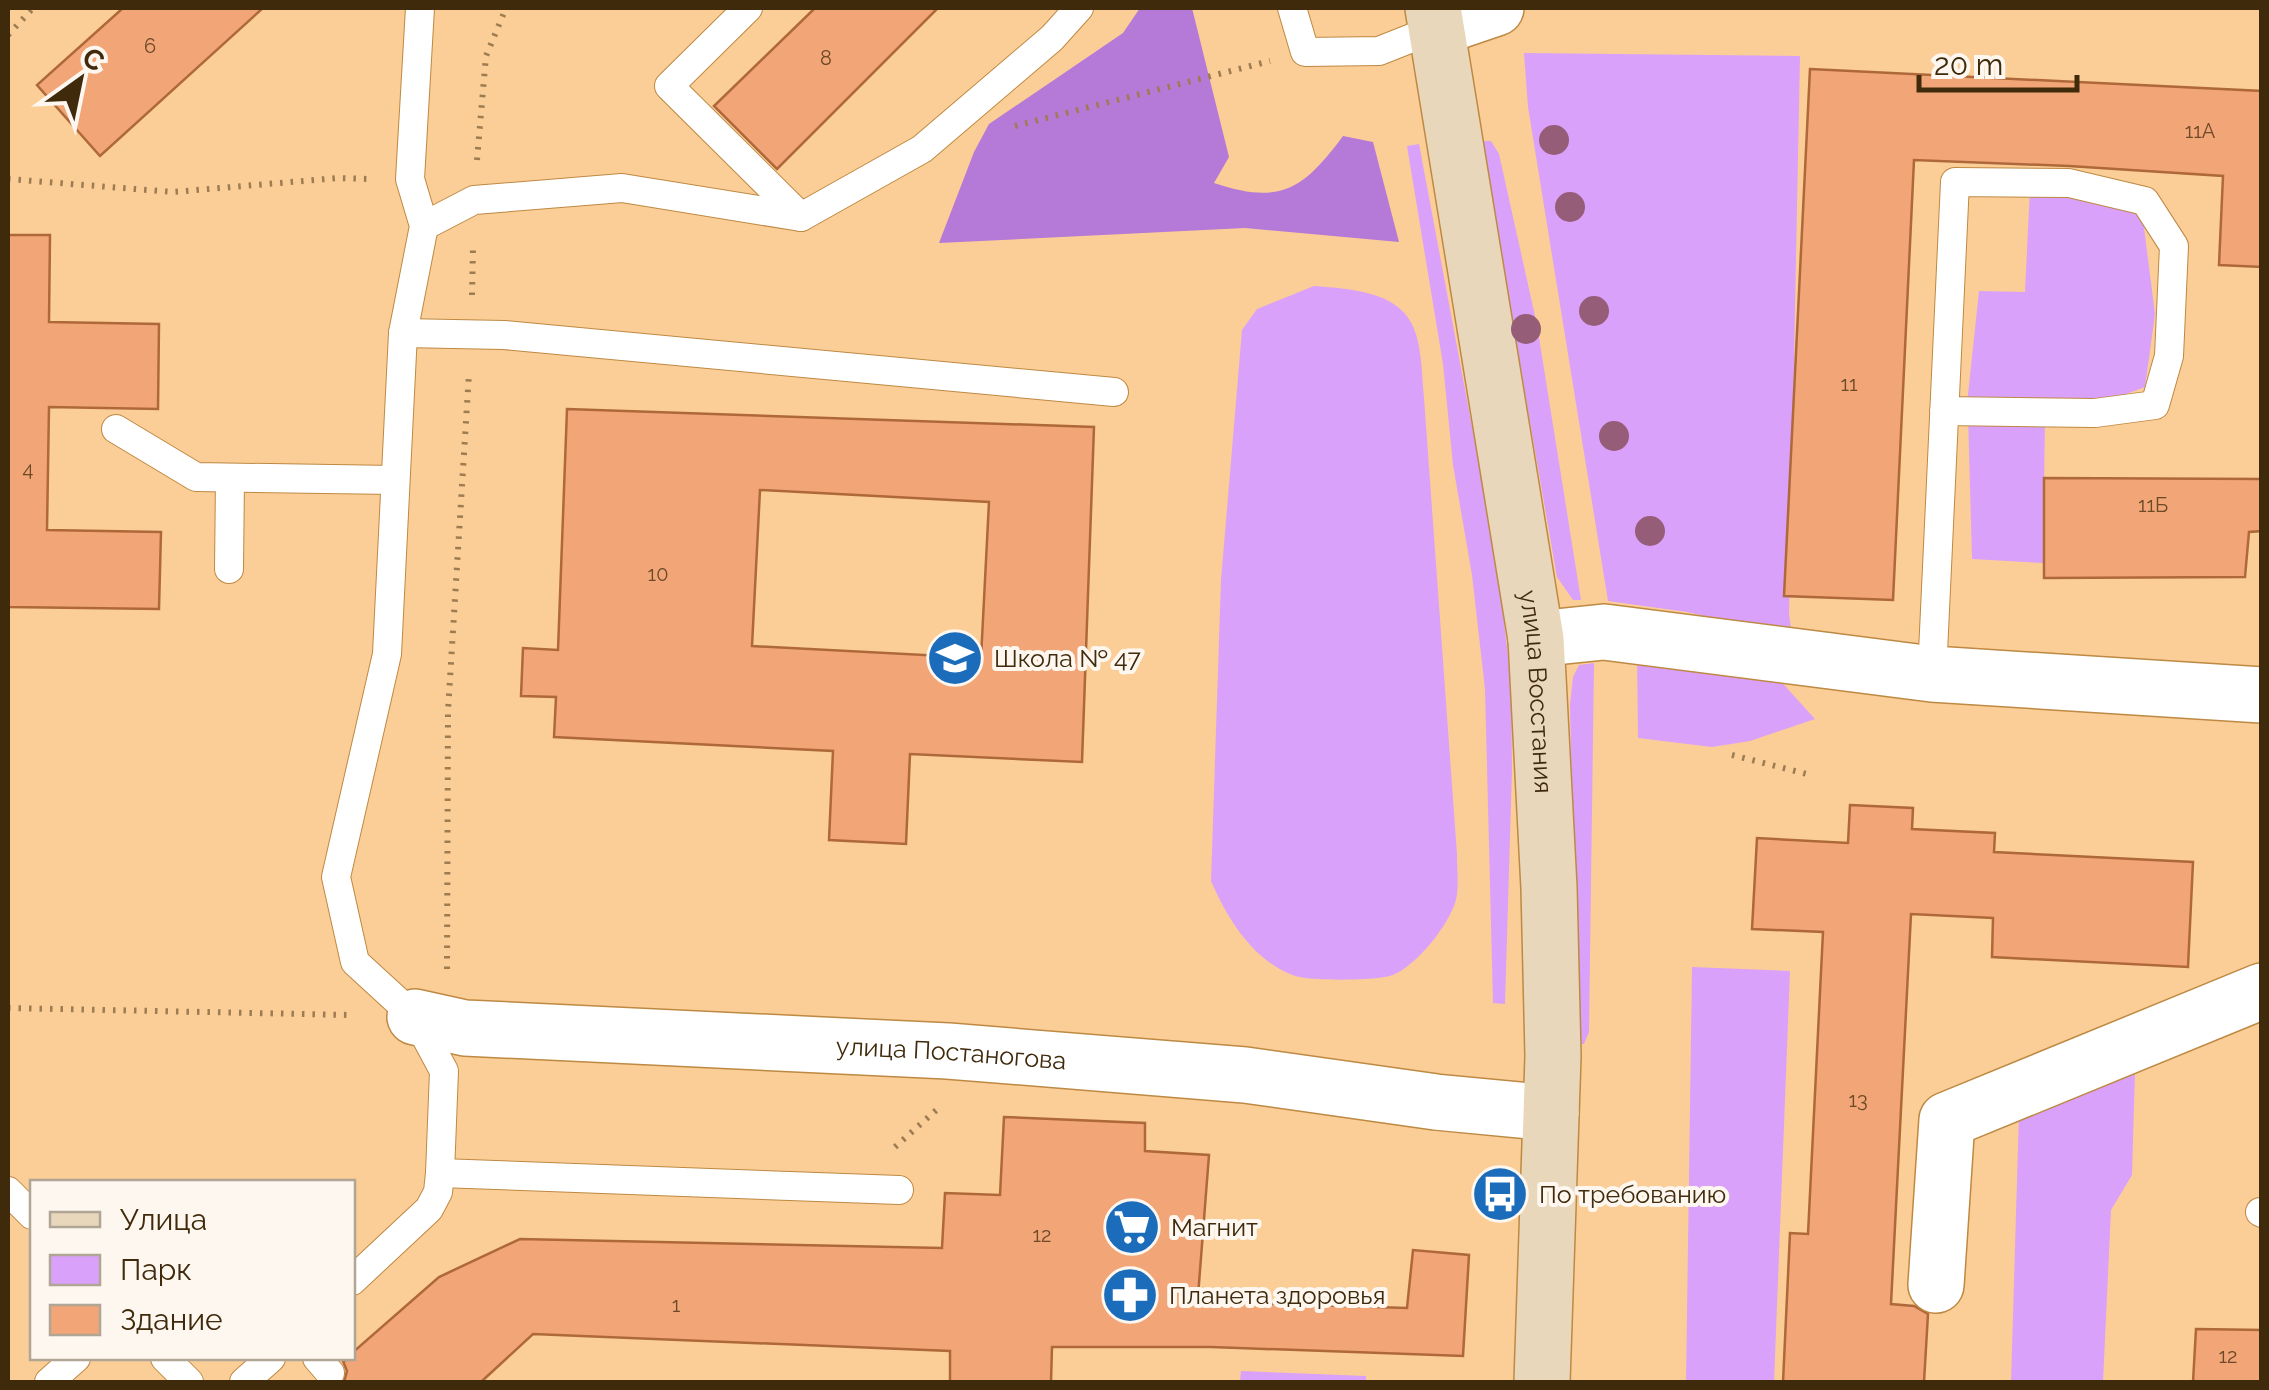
<svg xmlns="http://www.w3.org/2000/svg" width="2269" height="1390" font-family="Raleway,sans-serif">
<style>
.green{fill:#d9a1fa}
.forest{fill:#b579d8}
.building{fill:#f2a677;stroke:#ae683a;stroke-width:2.5;fill-rule:evenodd}
.lines{fill:none;stroke-linecap:round;stroke-linejoin:round}
.lane-casing{stroke:#be8942;stroke-width:30}
.street-casing{stroke:#be8942;stroke-width:58}
.secondary-casing{stroke:#be8942;stroke-width:58}
.path{stroke:#9e7c52;stroke-width:6;stroke-dasharray:2.5 8;stroke-linecap:butt}
.lane{stroke:#fff;stroke-width:28}
.street{stroke:#fff;stroke-width:55}
.secondary{stroke:#e9d7bb;stroke-width:55}
.tree{fill:#955d77}
.labels{text-anchor:middle;stroke-width:8;stroke-linejoin:round;paint-order:stroke}
.number-label{font-size:20px;fill:#6c4927}
.poi-label{font-size:25px;fill:#402a0c;stroke:#fdf7f0;text-anchor:start}
.street-label{font-size:25px;fill:#402a0c;stroke:#fdf7f0}
</style>
<rect width="100%" height="100%" fill="#fbce97"/>
<g class="green">
<path d="M1524,53L1800,56L1789,614L1792,636L1687,612L1608,601L1528,107Z"/>
<path d="M1481,141H1491L1499,154L1537,325L1581,600H1573L1557,577Z"/>
<path d="M1419,144L1497,560L1511,683L1512,770L1505,1004L1493,1003L1485,689L1472,575L1453,465L1443,364L1407,146Z"/>
<path d="M2030,188L2142,212L2155,314L2145,387L2102,403L1967,404L1979,291L2025,292Z"/>
<path d="M1314,286C1351,289 1404,291 1416,334C1422,354 1422,378 1424,398L1457,854C1457,869 1459,887 1456,900C1449,925 1417,965 1393,975C1379,981 1310,981 1295,976C1253,961 1227,918 1211,881L1221,580L1242,330L1257,309Z"/>
<path d="M1968,416L2045,418L2043,563L1972,559Z"/>
<path d="M1637,657L1766,665L1815,719L1750,741L1712,747L1638,738Z"/>
<path d="M1594,663L1589,1032L1584,1044H1577L1570,704L1573,677L1579,665Z"/>
<path d="M1692,967L1790,971L1774,1382H1686Z"/>
<path d="M2135,1071L2132,1175L2111,1210L2103,1382H2011L2019,1113Z"/>
<path d="M1241,1371L1366,1376V1382H1240Z"/>
</g>
<path class="forest" d="M1140,8H1192L1229,157L1214,183C1280,205 1303,190 1343,136L1373,142L1399,242L1245,228L939,243L974,152L989,124L1123,33Z"/>
<g class="building">
<path d="M123,8H263L100,156L37,85Z"/>
<path d="M815,8H938L777,169L714,106Z"/>
<path d="M1810,69L2262,91V267L2219,265L2223,176L2069,166L1914,160L1893,600L1784,596Z"/>
<path d="M8,235H50L49,322L159,324L158,409L49,407L47,530L161,532L159,609L8,607Z"/>
<path d="M567,409L1094,427L1082,762L910,754L906,844L829,840L833,751L554,737L556,697L521,696L523,648L558,650ZM760,490L989,502L981,658L752,646Z"/>
<path d="M2044,478L2262,479V531L2249,532L2245,577L2044,578Z"/>
<path d="M1850,805L1913,808L1912,829L1995,833L1994,852L2193,862L2188,967L1992,957L1993,918L1911,914L1891,1304L1914,1306L1928,1314L1924,1382H1783L1790,1233L1808,1234L1823,932L1752,929L1757,838L1848,843Z"/>
<path d="M1004,1117L1145,1123V1151L1209,1155L1198,1296L1218,1297V1302L1407,1308L1413,1250L1469,1255L1463,1356L1211,1347H1052L1051,1382H950V1351L533,1334L481,1382H344L347,1371L343,1361L352,1358V1353L439,1277L520,1239L942,1248L945,1193L1000,1195Z"/>
<path d="M2196,1329L2262,1330V1382H2193Z"/>
</g>
<g class="lines">
<g class="lane-casing">
<g id="lane">
<path d="M748,8L669,86L801,217"/>
<path d="M1292,8L1305,52L1379,51L1437,28"/>
<path d="M424,226L474,200L622,188L801,217L922,149L1052,38L1079,8"/>
<path d="M403,333L504,335L1114,392"/>
<path d="M116,429L196,477L395,480"/>
<path d="M229,569L230,478"/>
<path d="M1932,674L1955,182L2069,183L2145,201L2174,246L2169,356L2155,405L2095,413L1944,411"/>
<path d="M440,1173L899,1190"/>
<path d="M8,1191L32,1215"/>
<path d="M2260,1212L2262,1213"/>
<path d="M352,1281L429,1209L438,1192L440,1173L444,1071L415,1017L355,962L336,877L387,654L403,333L424,226L410,179L420,8"/>
<path d="M165,1358L189,1382"/>
<path d="M317,1358L330,1373"/>
<path d="M49,1382L76,1358"/>
<path d="M244,1382L271,1358"/>
</g>
</g>
<g class="street-casing">
<g id="street">
<path d="M1437,28L1496,8"/>
<path d="M1536,639L1604,632L1932,674L2262,695"/>
<path id="s1" d="M415,1017L465,1028L948,1051L1245,1075L1436,1102L1551,1113"/>
<path d="M1936,1285L1947,1120L2262,991"/>
</g>
</g>
<g class="secondary-casing">
<g id="secondary">
<path id="s2" d="M1433,8L1536,639L1549,888L1553,1056L1542,1382"/>
</g>
</g>
<g class="path">
<path d="M8,35L33,8"/>
<path d="M1015,126L1270,61"/>
<path d="M477,160L486,56L506,8"/>
<path d="M8,179L173,192L338,178L370,179"/>
<path d="M472,295L473,248"/>
<path d="M1732,755L1807,774"/>
<path d="M447,969L448,711L469,373"/>
<path d="M8,1008L351,1015"/>
<path d="M895,1147L942,1105"/>
</g>
<use href="#lane" class="lane"/>
<use href="#street" class="street"/>
<use href="#secondary" class="secondary"/>
</g>
<g class="tree">
<circle cx="1554" cy="140" r="15"/>
<circle cx="1570" cy="207" r="15"/>
<circle cx="1594" cy="311" r="15"/>
<circle cx="1526" cy="329" r="15"/>
<circle cx="1614" cy="436" r="15"/>
<circle cx="1650" cy="531" r="15"/>
</g>
<defs>
<g id="school-disc" transform="scale(2.875)"><circle r="9.5" fill="#1b6cbb" stroke="#fdf7f0"/><path d="M0-5L7-2L0 1L-7-2ZM-4 1L0 2.5L4 1V4Q0 6-4 4Z" fill="#fff"/></g>
<g id="bus-disc" transform="scale(2.875)"><circle r="9.5" fill="#1b6cbb" stroke="#fdf7f0"/><path d="M-5-6H5V4H4V6H2V4H-2V6H-4V4H-5ZM-3.5-4V0h7V-4ZM-3.5 1.2v1.5H-2V1.2ZM2 1.2v1.5H3.5V1.2Z" fill="#fff"/></g>
<g id="supermarket-disc" transform="scale(2.875)"><circle r="9.5" fill="#1b6cbb" stroke="#fdf7f0"/><path d="M-6-5.5h2.5l.6 2H6L4.5 2H-2.5L-4.4-4H-6ZM-1.5 3.2a1.3 1.3 0 1 0 .1 0ZM3 3.2a1.3 1.3 0 1 0 .1 0Z" fill="#fff"/></g>
<g id="pharmacy-disc" transform="scale(2.875)"><circle r="9.5" fill="#1b6cbb" stroke="#fdf7f0"/><path d="M-2-6h4v4h4v4h-4v4h-4v-4h-4v-4h4Z" fill="#fff"/></g>
</defs>
<g fill-rule="evenodd">
<use href="#school-disc" x="955" y="658"/>
<use href="#bus-disc" x="1500" y="1194"/>
<use href="#supermarket-disc" x="1132" y="1227"/>
<use href="#pharmacy-disc" x="1130" y="1295"/>
</g>
<g class="labels">
<g class="number-label">
<text x="150" y="53">6</text>
<text x="826" y="65">8</text>
<text x="2200" y="138">11А</text>
<text x="1849" y="391">11</text>
<text x="28" y="476">4</text>
<text x="2153" y="512">11Б</text>
<text x="658" y="581">10</text>
<text x="1858" y="1107">13</text>
<text x="1042" y="1242">12</text>
<text x="676" y="1312">1</text>
<text x="2228" y="1363">12</text>
</g>
<g class="poi-label">
<text x="994" y="667">Школа № 47</text>
<text x="1539" y="1203">По требованию</text>
<text x="1171" y="1236">Магнит</text>
<text x="1169" y="1304">Планета здоровья</text>
</g>
<g class="street-label">
<text dy="9" stroke="none"><textPath href="#s2" startOffset="692">улица Восстания</textPath></text>
<text dy="9" stroke="none"><textPath href="#s1" startOffset="538">улица Постаногова</textPath></text>
</g>
</g>
<rect width="2269" height="1390" fill="none" stroke="#402a0c" stroke-width="20"/>
<rect x="30" y="1180" width="325" height="180" fill="#fdf7f0" stroke="#b1a595" stroke-width="2.5"/>
<rect x="50" y="1212" width="50" height="15" fill="#e9d7bb" stroke="#b1a595" stroke-width="2.5"/>
<text x="120" y="1230" font-size="30" fill="#402a0c">Улица</text>
<rect x="50" y="1255" width="50" height="30" fill="#d9a1fa" stroke="#b1a595" stroke-width="2.5"/>
<text x="120" y="1280" font-size="30" fill="#402a0c">Парк</text>
<rect x="50" y="1305" width="50" height="30" fill="#f2a677" stroke="#b1a595" stroke-width="2.5"/>
<text x="120" y="1330" font-size="30" fill="#402a0c">Здание</text>
<g transform="translate(80 80) rotate(33)" stroke="#fdf7f0" stroke-width="8" paint-order="stroke">
<path d="M0-8L18 38L0 25L-18 38Z" fill="#402a0c"/>
<text y="-15" font-size="28" font-weight="bold" text-anchor="middle" fill="#402a0c">С</text>
</g>
<path d="M1919 75v15h158v-15" fill="none" stroke="#402a0c" stroke-width="5"/>
<text x="1934" y="75" font-size="30" fill="#402a0c" stroke="#fdf7f0" stroke-width="8" paint-order="stroke">20 m</text>
</svg>
